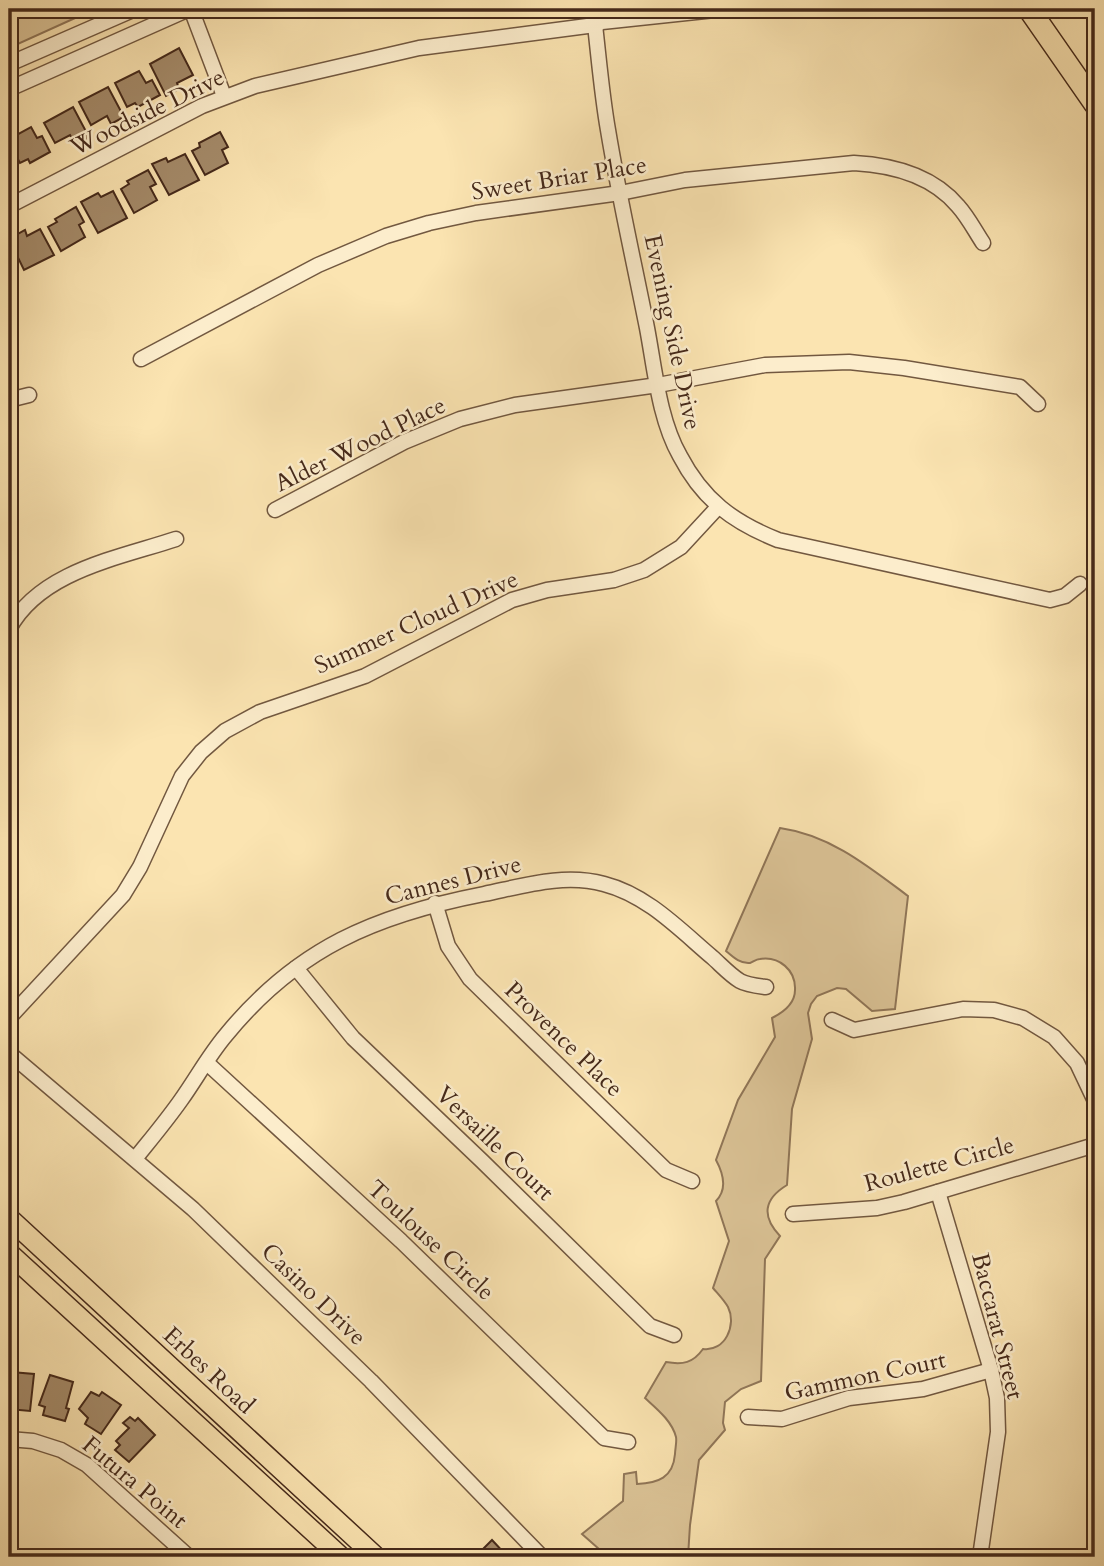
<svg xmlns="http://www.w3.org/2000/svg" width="1104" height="1566" font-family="Cardo,serif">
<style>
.green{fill:#dcc497;stroke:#907658;stroke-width:2}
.building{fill:#a48a69;stroke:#45291a;stroke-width:2}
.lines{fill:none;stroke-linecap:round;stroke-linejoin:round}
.minor-casing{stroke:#725840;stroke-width:17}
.major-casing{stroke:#45291a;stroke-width:22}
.highway-casing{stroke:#45291a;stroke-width:24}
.minor{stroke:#fcedcc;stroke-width:14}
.major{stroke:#fbe4b1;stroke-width:19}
.highway{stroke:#fbe4b1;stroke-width:21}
.labels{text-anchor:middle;stroke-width:5;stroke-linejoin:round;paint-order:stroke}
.street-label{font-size:24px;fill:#45291a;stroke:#fcedcc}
</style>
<rect width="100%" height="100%" fill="#fbe4b1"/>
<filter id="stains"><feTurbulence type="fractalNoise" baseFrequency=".00286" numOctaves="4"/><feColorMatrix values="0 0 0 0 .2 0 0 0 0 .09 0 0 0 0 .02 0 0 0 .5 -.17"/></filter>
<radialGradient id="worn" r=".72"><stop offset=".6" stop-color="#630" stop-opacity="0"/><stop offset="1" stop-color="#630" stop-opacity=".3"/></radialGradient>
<g class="green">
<path d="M9,9H95L9,48Z"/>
<path d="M780,828C830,835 868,866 908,896L895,1009L872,1011L846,989L837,988L817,996L811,1004L808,1013L812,1039L792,1109L787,1185C764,1199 761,1216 780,1236L765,1259L761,1381L741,1389L725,1402L723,1423L725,1430L699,1460L690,1525L688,1557H608L582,1534L623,1501L624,1474L636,1472L637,1484C658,1483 673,1478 675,1454C675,1449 677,1442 676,1437C672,1421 657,1409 645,1398L666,1362C683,1365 693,1363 703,1349C725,1352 737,1325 728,1307C724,1300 718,1294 713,1288L729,1241L716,1201C728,1189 723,1173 716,1160L738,1100L775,1037L772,1018C784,1012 795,1004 795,990C796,970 779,956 760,959C756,959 753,962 750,963C740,964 733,957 726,951Z"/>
</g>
<g class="building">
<path d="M179,48L193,75L177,83L179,89L166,96L150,64Z"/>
<path d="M139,71L146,83L152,80L160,95L138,107L135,103L127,107L115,83Z"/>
<path d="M108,87L124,117L111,124L107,116L91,125L79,102Z"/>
<path d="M73,107L90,139L76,146L70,135L55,143L44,123Z"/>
<path d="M31,127L37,138L42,136L50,152L30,163L28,159L20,163L9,143V139Z"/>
<path d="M220,132L228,147L222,150L228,163L205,175L192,151L200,147L199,143Z"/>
<path d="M185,154L199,180L169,195L152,164L166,158L168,162Z"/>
<path d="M148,170L156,184L150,187L157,200L134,213L121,189L129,184L127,181Z"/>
<path d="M113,191L127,218L98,233L81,202L98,193L101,197Z"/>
<path d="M76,207L84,222L79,225L85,237L61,251L48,227L57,222L55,219Z"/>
<path d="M40,229L54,255L24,270L9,239L25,230L27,236Z"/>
<path d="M11,1372L34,1374L30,1411L9,1409V1374Z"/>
<path d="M50,1375L73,1382L66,1408L69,1409L65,1421L43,1415L45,1407L39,1405Z"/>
<path d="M91,1392L99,1396L102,1392L121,1405L101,1434L85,1424L88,1418L79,1409Z"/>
<path d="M130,1417L135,1421L138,1418L155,1435L129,1462L115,1450L120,1445L116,1441L129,1428L123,1423Z"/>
<path d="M492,1540L506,1555L504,1557H475Z"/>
</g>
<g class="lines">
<g class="minor-casing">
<g id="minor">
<path d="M191,9L224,96"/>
<path d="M595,25C599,60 602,96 608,130C619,197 634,262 647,328C655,370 659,419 680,456C703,500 733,522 778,540L1050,600L1065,596L1080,584"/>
<path d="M9,64L135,9"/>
<path d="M9,89L189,9"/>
<path d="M9,206L202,106L255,86L419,48L595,25L602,22L724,9"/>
<path d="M141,359L318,265L386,236L429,223L476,213L620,193L685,180L854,163C892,165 932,175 958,206C968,217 975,231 983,243"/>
<path d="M9,400L29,395"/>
<path d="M275,510L404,442L460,419L515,405L658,385L765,365L849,362L904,368L1020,387L1038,404"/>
<path d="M9,629C40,571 119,558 176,539"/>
<path d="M435,903L448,946L470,979L666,1170L692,1181"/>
<path d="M296,968L353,1038L482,1161L650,1326L674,1335"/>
<path d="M9,1018L123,895L140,867L182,776L201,752L225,731L260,712L365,676L512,600L547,590L614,580L644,570L681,547L718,507"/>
<path d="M832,1020L854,1030L963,1009L994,1010L1023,1018L1054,1037L1077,1063L1095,1101"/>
<path d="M9,1053L193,1209L371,1381L542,1557"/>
<path d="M207,1063L401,1241L604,1438L628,1442"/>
<path d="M135,1159C151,1139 167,1120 181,1100C196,1079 209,1055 226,1035C297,948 376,915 484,894C523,886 564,873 604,884C647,895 679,929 712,957C721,965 730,975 740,981C747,985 758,986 766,987"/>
<path d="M938,1192L991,1370L997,1398L998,1432L980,1557"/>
<path d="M793,1214L877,1208L904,1202L1095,1145"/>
<path d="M748,1417L782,1419L849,1398L923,1389L991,1370"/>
<path d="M9,1439L33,1441L61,1450L87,1465L189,1557"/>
<path d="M943,1557H959"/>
</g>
</g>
<g class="major-casing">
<g id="major">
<path d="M9,1218L376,1557"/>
<path d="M9,1253L341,1557"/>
</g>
</g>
<g class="highway-casing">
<path id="highway" d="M1029,9L1095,104"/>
</g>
<use href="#minor" class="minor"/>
<use href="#major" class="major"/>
<use href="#highway" class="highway"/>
</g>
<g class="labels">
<g class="street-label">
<text transform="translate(147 112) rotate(-26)" y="8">Woodside Drive</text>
<text transform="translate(559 178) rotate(-9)" y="8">Sweet Briar Place</text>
<text transform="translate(673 332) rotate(78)" y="8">Evening Side Drive</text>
<text transform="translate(360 444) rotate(-26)" y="8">Alder Wood Place</text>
<text transform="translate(416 622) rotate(-24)" y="8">Summer Cloud Drive</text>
<text transform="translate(453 880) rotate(-14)" y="8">Cannes Drive</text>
<text transform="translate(564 1039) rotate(44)" y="8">Provence Place</text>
<text transform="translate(495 1143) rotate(44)" y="8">Versaille Court</text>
<text transform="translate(939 1164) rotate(-15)" y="8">Roulette Circle</text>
<text transform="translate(431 1240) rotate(43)" y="8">Toulouse Circle</text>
<text transform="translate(314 1294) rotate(44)" y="8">Casino Drive</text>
<text transform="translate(998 1326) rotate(76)" y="8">Baccarat Street</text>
<text transform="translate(209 1370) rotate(43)" y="8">Erbes Road</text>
<text transform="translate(865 1376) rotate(-12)" y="8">Gammon Court</text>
<text transform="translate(135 1482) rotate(40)" y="8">Futura Point</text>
</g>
</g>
<rect width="1104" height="1566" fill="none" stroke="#fbe4b1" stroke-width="35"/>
<rect x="10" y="10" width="1083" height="1545" fill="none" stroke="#45291a" stroke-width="3.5"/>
<rect x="18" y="18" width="1069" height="1531" fill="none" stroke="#45291a" stroke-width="2"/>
<rect width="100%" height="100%" filter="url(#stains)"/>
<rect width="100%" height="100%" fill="url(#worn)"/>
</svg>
